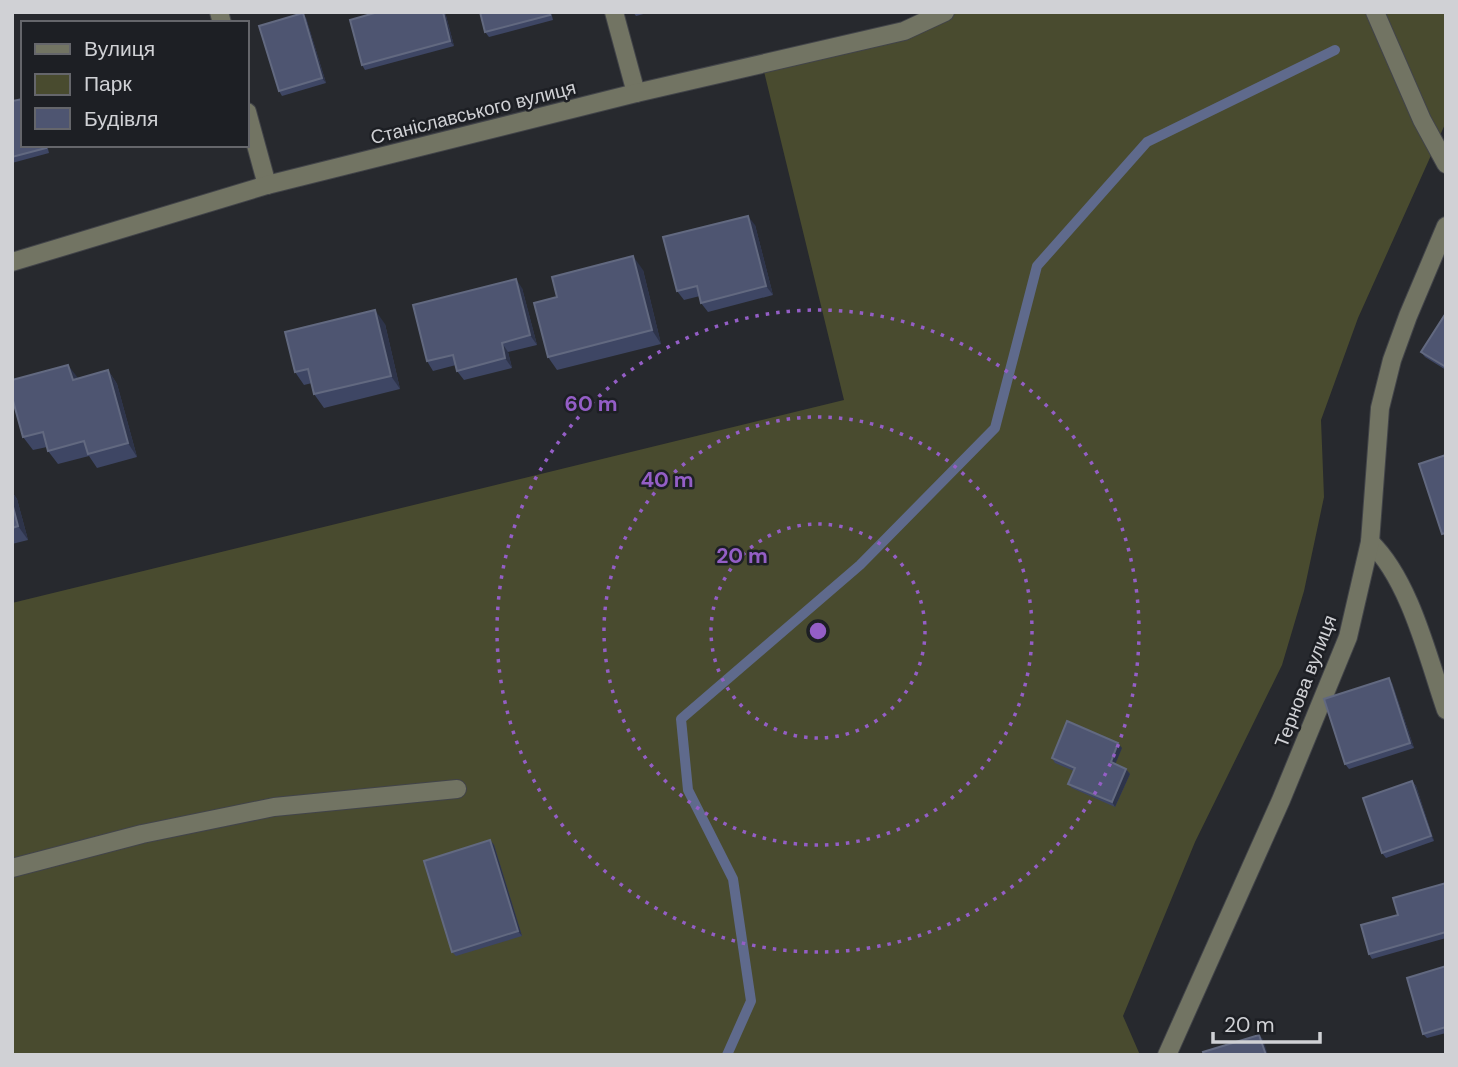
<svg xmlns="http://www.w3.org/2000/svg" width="1458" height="1067" font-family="'DM Sans',sans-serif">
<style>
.green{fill:#494b2f}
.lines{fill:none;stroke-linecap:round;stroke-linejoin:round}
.stream{stroke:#5f6a8c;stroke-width:10}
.minor-casing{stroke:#424449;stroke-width:20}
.minor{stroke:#727463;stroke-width:18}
.wall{fill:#3e4664}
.shaded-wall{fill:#2e344a}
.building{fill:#4e5571;stroke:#626980;stroke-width:2}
.ring{fill:none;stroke:#945ec6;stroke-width:3.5;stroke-dasharray:3.5 7}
.labels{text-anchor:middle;stroke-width:5;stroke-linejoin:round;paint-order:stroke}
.street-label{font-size:19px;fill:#d0d1d5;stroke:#1d1f24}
.centre{fill:#945ec6;stroke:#1d1f24;stroke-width:3.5}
.ring-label{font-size:21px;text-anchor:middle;font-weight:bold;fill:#945ec6;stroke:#1d1f24;stroke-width:5;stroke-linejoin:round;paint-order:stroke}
</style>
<rect width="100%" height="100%" fill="#27292e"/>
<path class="green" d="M949,12H1446V122L1358,318L1321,420L1324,497L1304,591L1282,665L1195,842L1123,1016L1140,1055H12V603L844,400L760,55Z"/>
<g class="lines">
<path class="stream" d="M727,1055L751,1001L733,879L688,790L681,719L860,565L995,428L1037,266L1147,142L1335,50"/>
<g class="minor-casing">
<g id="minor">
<path d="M219,12L222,23"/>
<path d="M614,12L636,93"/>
<path d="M1375,12L1422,120L1446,164"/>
<path d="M247,112L267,185"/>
<path d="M12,262L267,185L636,93L904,31L945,12"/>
<path d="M1370,542C1410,580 1428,658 1446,710"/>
<path d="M12,868L142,834L274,807L457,789"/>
<path d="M1167,1055L1281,800L1348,637L1370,542L1380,408L1392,360L1408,316L1446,226"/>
</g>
</g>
<use href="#minor" class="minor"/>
</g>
<g class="wall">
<path d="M445,12L454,46L365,70L362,65Z"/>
<path d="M551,12L553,20L489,37L485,32Z"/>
<path d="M633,12H651L636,16Z"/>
<path d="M306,18L326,83L282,96L279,91Z"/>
<path d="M12,101L23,145H47L49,153L12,163Z"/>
<path d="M755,225L773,295L708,312L701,303L700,296L684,300L677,291Z"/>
<path d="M643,270L661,344L557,370L548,357L557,297Z"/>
<path d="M522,288L537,345L508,352L512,368L464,380L457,371L456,365L433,371L427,361Z"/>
<path d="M1446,313V370L1425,357L1421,352Z"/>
<path d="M385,324L400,389L324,408L314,394L312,383L304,385L295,372Z"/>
<path d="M108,370L117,384L137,457L97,468L89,456L58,464L48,451L47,447L33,450L23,437L78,378Z"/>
<path d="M12,492L17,499L28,540L12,544Z"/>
<path d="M1392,683L1414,748L1349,769L1345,764Z"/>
<path d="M1122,748L1115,764L1126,769L1130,774L1115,807L1072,788L1068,784L1074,771L1055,763L1052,758Z"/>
<path d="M1412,781L1416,786L1434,841L1386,858L1382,853Z"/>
<path d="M490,840L494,845L522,936L456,956L452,952Z"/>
<path d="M1446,883V938L1372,959L1369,954L1398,915Z"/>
<path d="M1446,966V1033L1427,1038L1423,1034Z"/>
</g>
<g class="shaded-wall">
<path d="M443,12H445L454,46L450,41Z"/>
<path d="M303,13L306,18L326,83L322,78Z"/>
<path d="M748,216L755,225L773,295L766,286Z"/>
<path d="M633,256L643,270L661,344L652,330Z"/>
<path d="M516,279L522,288L537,345L530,335Z"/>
<path d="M375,310L385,324L400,389L391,376Z"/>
<path d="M502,343L508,352L512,368L505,358Z"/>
<path d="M68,365L78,378L73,380Z"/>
<path d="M108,370L117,384L137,457L128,443Z"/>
<path d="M12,492L17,499L28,540L18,526L12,503Z"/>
<path d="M1389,678L1392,683L1414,748L1410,743Z"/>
<path d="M1118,743L1122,748L1114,767L1111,762Z"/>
<path d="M1126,769L1130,774L1115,807L1112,802Z"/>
<path d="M1412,781L1416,786L1434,841L1431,836Z"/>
<path d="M490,840L494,845L522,936L518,931Z"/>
<path d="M1259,1035L1263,1039L1268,1055H1266Z"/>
</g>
<g class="building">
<path d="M378,12H443L450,41L362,65L350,20Z"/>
<path d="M480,12H549L550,15L485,32Z"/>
<path d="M303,13L322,78L279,91L259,26Z"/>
<path d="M23,99V145H45L46,148L12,157V101Z"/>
<path d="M748,216L766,286L701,303L697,286L677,291L663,237Z"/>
<path d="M633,256L652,330L548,357L534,303L557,297L552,277Z"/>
<path d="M516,279L530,335L502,343L505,358L457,371L453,355L427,361L413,305Z"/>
<path d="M375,310L391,376L314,394L308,369L295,372L285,332Z"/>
<path d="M1446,313V367L1421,352Z"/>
<path d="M68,365L73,380L108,370L128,443L88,454L84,441L48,451L43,432L23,437L12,397V380Z"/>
<path d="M1446,455V533L1442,534L1419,464Z"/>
<path d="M12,503L18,526L12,528Z"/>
<path d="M1389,678L1410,743L1345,764L1324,699Z"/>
<path d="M1067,721L1118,743L1111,762L1126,769L1112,802L1068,784L1075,768L1052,758Z"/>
<path d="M1412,781L1431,836L1382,853L1363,798Z"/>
<path d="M490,840L518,931L452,952L424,861Z"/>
<path d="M1446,883V932L1369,954L1361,925L1398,915L1393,898Z"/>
<path d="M1446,966V1027L1423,1034L1407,978Z"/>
<path d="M1259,1035L1266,1055H1204L1203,1052Z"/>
</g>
<g class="ring">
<circle cx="818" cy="631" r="107"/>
<circle cx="818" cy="631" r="214"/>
<circle cx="818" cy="631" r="321"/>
</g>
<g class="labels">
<g class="street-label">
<text transform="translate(473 112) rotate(-14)" y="7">Станіславського вулиця</text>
<text transform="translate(1305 681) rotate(-69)" y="7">Тернова вулиця</text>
</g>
</g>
<circle cx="818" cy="631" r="10" class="centre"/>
<g class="ring-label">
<text x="591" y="411">60 m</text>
<text x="667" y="487">40 m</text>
<text x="742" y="563">20 m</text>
</g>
<rect width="1458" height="1067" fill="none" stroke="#d0d1d5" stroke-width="28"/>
<rect x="21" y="21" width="228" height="126" fill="#1d1f24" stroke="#65666b" stroke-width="2"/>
<rect x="35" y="44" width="35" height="10" fill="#727463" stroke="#65666b" stroke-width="2"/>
<text x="84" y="56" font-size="21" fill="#d0d1d5">Вулиця</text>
<rect x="35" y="74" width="35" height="21" fill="#494b2f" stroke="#65666b" stroke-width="2"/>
<text x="84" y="91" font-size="21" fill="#d0d1d5">Парк</text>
<rect x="35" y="108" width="35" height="21" fill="#4e5571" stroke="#65666b" stroke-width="2"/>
<text x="84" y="126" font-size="21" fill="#d0d1d5">Будівля</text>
<path d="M1213 1032v10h107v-10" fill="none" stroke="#d0d1d5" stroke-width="3.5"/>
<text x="1224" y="1032" font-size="21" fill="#d0d1d5" stroke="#1d1f24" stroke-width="5" paint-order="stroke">20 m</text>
</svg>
